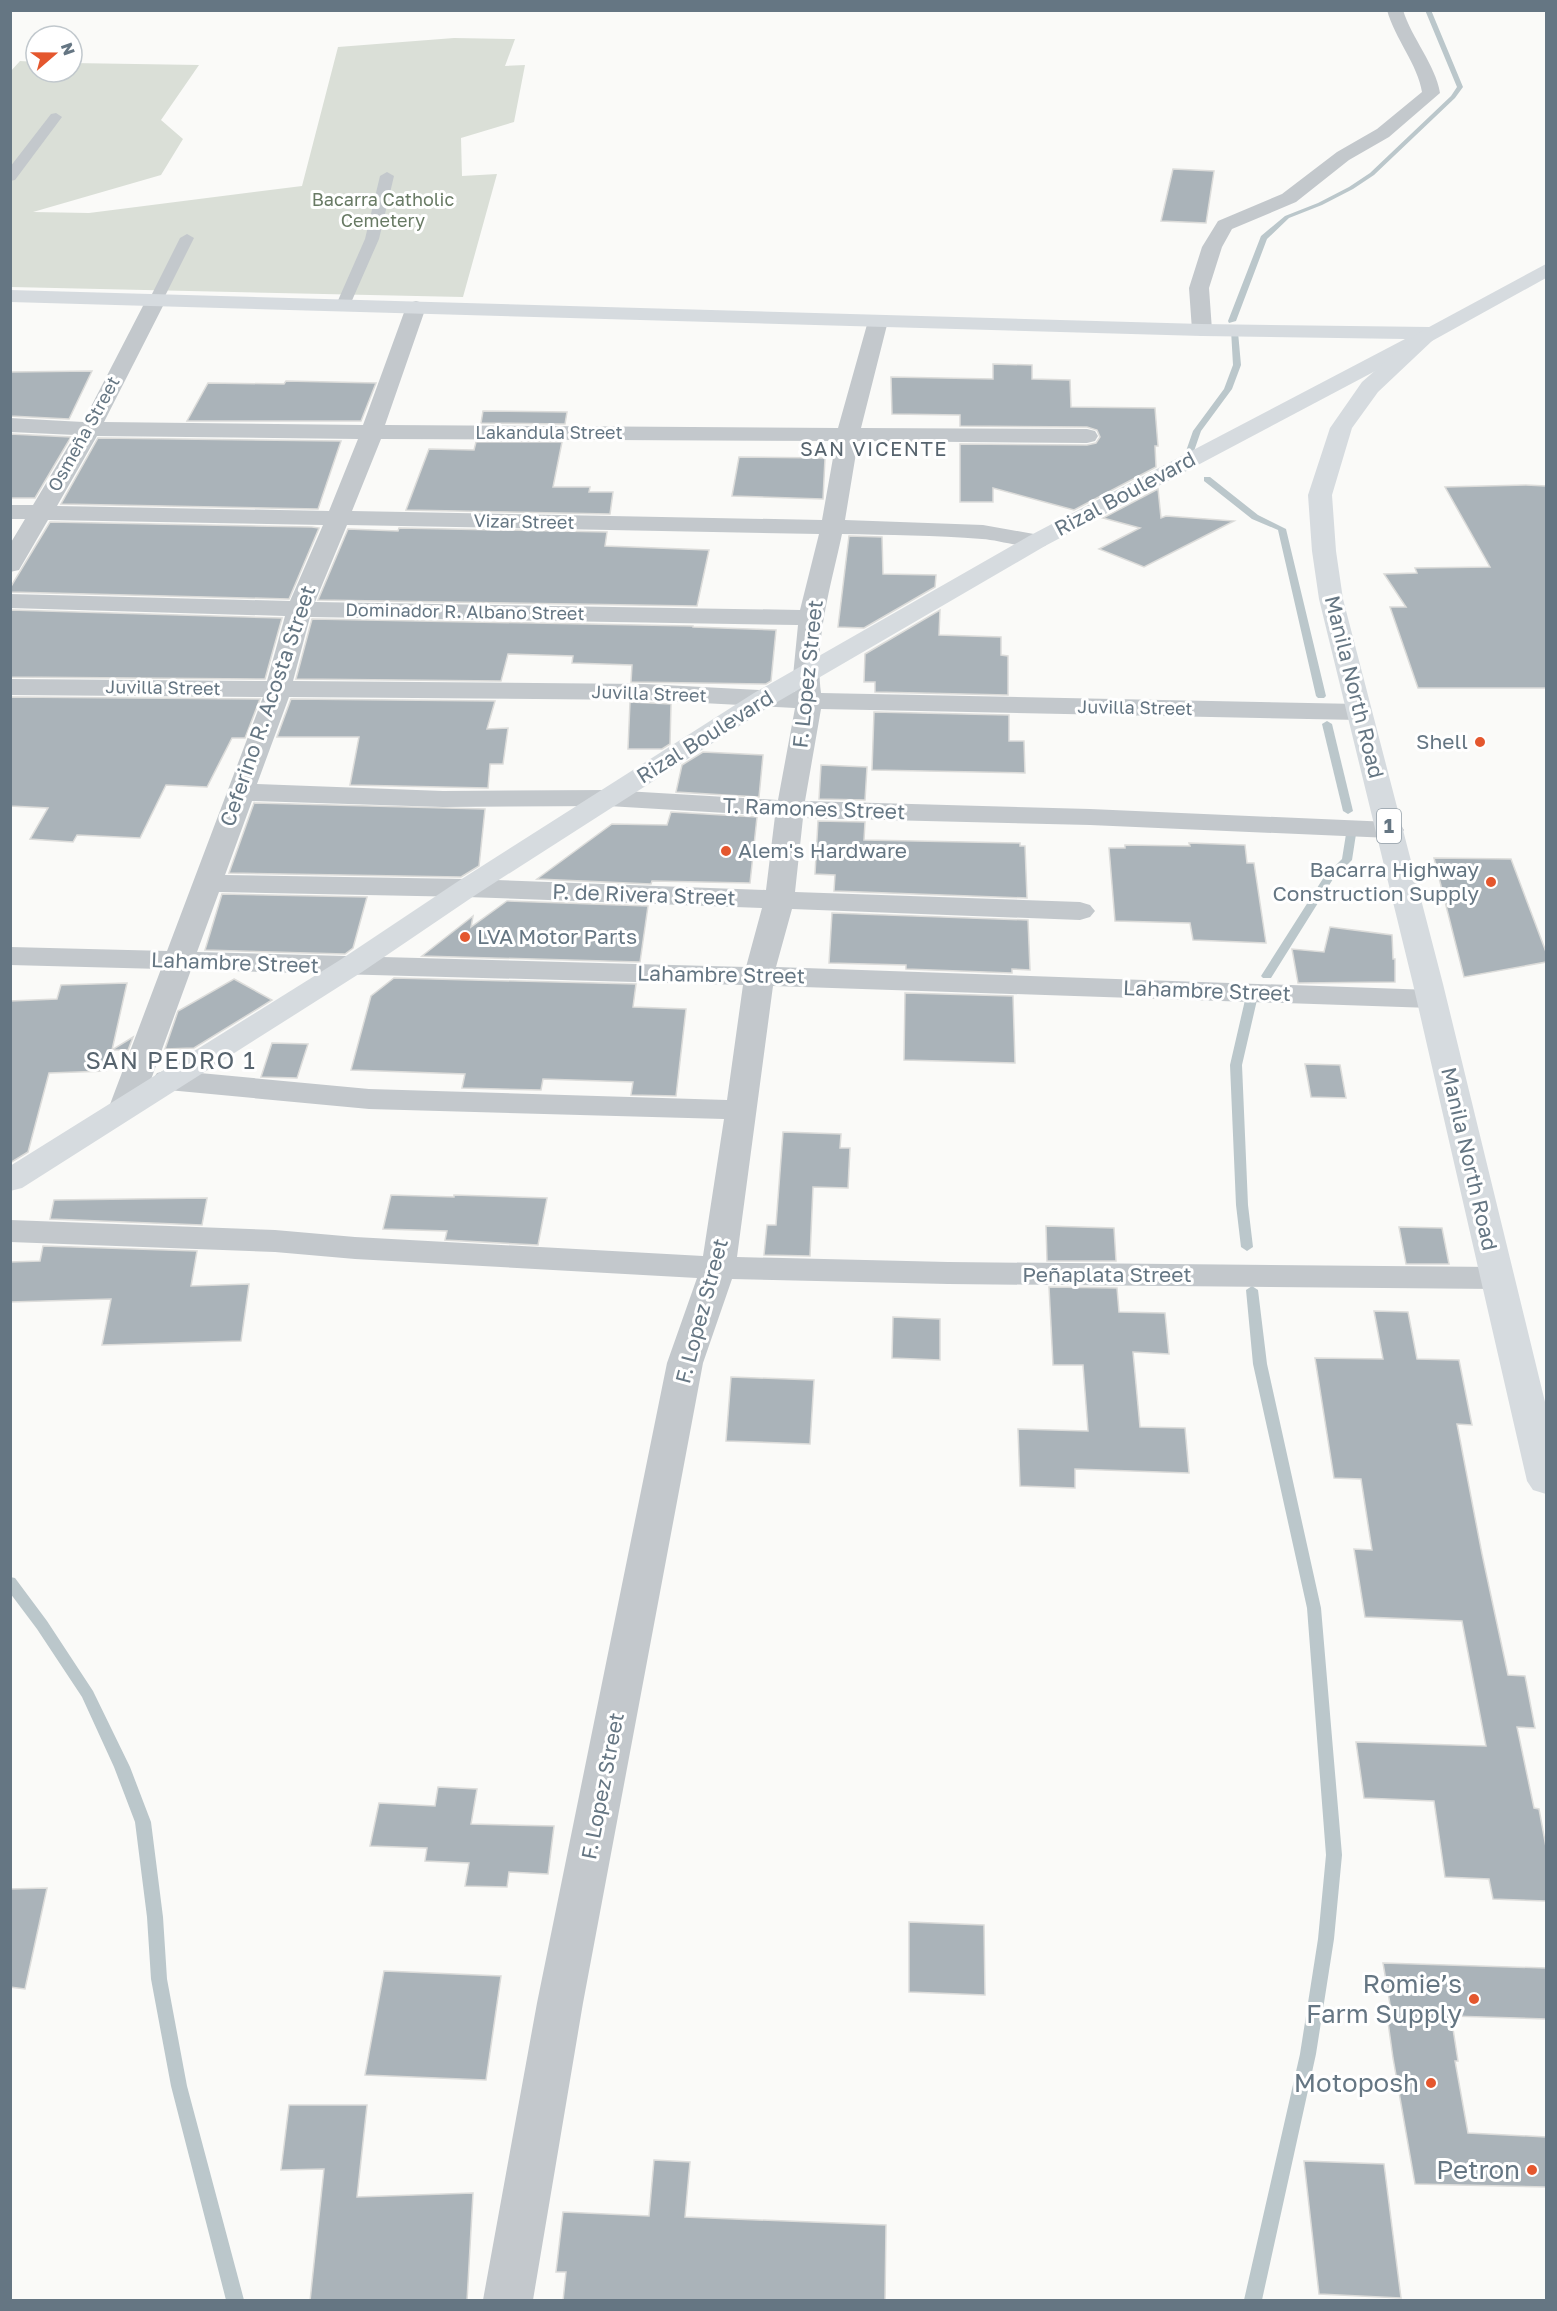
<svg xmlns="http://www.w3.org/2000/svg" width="1557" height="2311" font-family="'Golos Text',sans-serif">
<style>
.green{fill:#dadfd7}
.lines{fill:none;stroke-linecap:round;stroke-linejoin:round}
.stream{fill:#bbc7cb;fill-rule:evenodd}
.building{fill:#aab3b9;stroke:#dcdcda;stroke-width:1.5}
.lane{fill:#c3c8cc;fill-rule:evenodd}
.street{fill:#c3c8cc;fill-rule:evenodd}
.secondary{fill:#d6dbdf;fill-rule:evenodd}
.highway{fill:#d6dbdf;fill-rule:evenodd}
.poi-dot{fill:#e4572e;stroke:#fff;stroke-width:2}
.labels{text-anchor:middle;stroke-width:6;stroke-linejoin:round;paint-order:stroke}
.far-park-label{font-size:18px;fill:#687a64;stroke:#fff}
.far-street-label{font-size:18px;fill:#657683;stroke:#fff}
.far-quarter-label{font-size:20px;letter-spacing:1.5px;fill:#57646e;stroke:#fff}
.shield{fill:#fff;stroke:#939fa8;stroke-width:1.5}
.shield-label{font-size:20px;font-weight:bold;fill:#657683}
.street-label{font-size:21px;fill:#657683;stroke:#fff}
.poi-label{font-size:21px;fill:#657683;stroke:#fff;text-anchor:end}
.quarter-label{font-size:24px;letter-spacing:1.5px;fill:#57646e;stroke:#fff}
.near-poi-label{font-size:26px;fill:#657683;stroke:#fff;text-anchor:end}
</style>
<rect width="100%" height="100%" fill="#fafaf8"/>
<path class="green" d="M454,38L515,39L505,66L525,65L514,122L461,138L462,176L497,174L463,297L11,287L10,72L20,61L36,62V72H72V63L199,65L161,120L183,139L161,175L33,212L89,213L302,186L338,47Z"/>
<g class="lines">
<g class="stream">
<path d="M1425,10H1431L1463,87L1455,98L1374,175L1353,189L1322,205L1289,218L1267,239L1236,321L1229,323L1228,321L1261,236L1285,216L1318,203L1349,187L1370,173L1451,96L1457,87Z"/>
<path d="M1231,330L1238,332L1241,365L1232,389L1201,431L1193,454L1186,456L1185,454L1193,431L1224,389L1233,365Z"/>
<path d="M1204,477H1210L1258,515L1286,529L1326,696L1324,698H1318L1316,696L1278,530L1252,519L1204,481Z"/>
<path d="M1327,721L1332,724L1353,811L1348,814L1343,811L1322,724Z"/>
<path d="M1351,831L1356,834L1352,860L1333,879L1271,978H1263L1261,976L1324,877L1342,859L1346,834Z"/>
<path d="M1251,997L1257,1000L1242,1065L1248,1205L1253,1247L1247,1251L1241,1247L1236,1205L1230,1065L1245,1000Z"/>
<path d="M1252,1286L1258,1290L1267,1364L1321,1608L1342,1855L1334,1939L1316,2054L1262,2300H1244L1300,2054L1318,1939L1326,1855L1307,1608L1253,1364L1246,1290Z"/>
<path d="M10,1577L15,1578L47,1621L93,1691L130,1767L151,1822L163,1917L167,1979L187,2086L244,2300H226L171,2086L151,1979L147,1917L135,1822L114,1767L82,1697L37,1629L10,1593Z"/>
</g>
</g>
<g class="building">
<path d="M1173,169L1214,171L1206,223L1161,221Z"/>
<path d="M993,364L1032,365V379L1070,380L1071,407L1155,408L1158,446H1155L1156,467L1074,510L993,488V502H960V444L1087,445L1096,443L1100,437L1097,430L1087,427L960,426V415L892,414L891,377L993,379Z"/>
<path d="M92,371L69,419L10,416V372Z"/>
<path d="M286,381L376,383L361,421H187L208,383L284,384Z"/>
<path d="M483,411L567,412L565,424L481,423Z"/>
<path d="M10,434L71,437L35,498H10Z"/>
<path d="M98,438L341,441L318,509L61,504Z"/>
<path d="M476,442H562L553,487H590L589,492H613L610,514L406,510L429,449L474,450Z"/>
<path d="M739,457L825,458L823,499L732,496Z"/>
<path d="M1526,485L1546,486V688H1418L1390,607H1406L1384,574L1417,573L1415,568L1490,567L1445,487Z"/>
<path d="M1158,489L1161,518L1166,516L1234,521L1144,567L1099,549L1140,528L1103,518Z"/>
<path d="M50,522L312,527L319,528L289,599L10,592V588Z"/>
<path d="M399,528L607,532L605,546L709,550L697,606L318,600L348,529L398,531Z"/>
<path d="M849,536L882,537L883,574L936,575L935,587L864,628L838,627Z"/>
<path d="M10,610L282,618L265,679L10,677Z"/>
<path d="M940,610L939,635L1001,637V655L1008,656V695L875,692V682H864L865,654Z"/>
<path d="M312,619L693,626V627L776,630L771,681L766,684L631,682L632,665L572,663L573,656L508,654L501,681L296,679Z"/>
<path d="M10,697L260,699L245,738H232L207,787L166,785L140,838L77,835L73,842L30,839L48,808L10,806Z"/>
<path d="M291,699L495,701L487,729L508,728L503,764H490L488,788L350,785L359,737H277Z"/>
<path d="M630,702L671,704L670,744L662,749H628Z"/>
<path d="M874,712L1009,715V741H1024L1025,773L872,770Z"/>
<path d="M703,752L763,755L759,797L676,792L682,765Z"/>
<path d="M821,765L867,767L865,800L819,799Z"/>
<path d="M254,803L485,809L479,866L461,877L229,873Z"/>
<path d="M671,812L757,817L750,883L652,881L651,884L537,879L612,824L667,825Z"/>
<path d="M818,821L865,822L864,840L1020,843V846H1025L1027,898L834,891L835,875L815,874Z"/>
<path d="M1189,843L1245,845L1247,863H1254L1266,943L1193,940L1190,923L1115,921L1109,848H1125V845L1190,846Z"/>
<path d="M1434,858L1511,859L1546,952V962L1464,977Z"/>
<path d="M222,894L367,897L353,948L345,954L205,950Z"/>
<path d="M507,901L648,906L640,962L422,956L473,916L471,927Z"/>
<path d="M832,913L1028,920L1030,970L1012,969V973L906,969V965L829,963Z"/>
<path d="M1330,927L1392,935L1393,959H1395V982L1298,983L1292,949L1324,952Z"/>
<path d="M394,978L636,984L633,1007L686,1009L676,1096L631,1095L633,1082L543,1079L541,1090L462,1088L465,1074L351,1070L371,996Z"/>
<path d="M234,979L272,1000L194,1048L165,1049L178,1011Z"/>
<path d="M127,983L112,1050L133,1037L128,1050H111L106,1071L49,1073L28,1152L10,1163V1001L57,999L61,985Z"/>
<path d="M905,993L1013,996L1015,1063L904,1060Z"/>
<path d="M272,1043L308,1044L297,1078L261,1077Z"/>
<path d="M1305,1064L1340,1065L1346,1098L1311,1097Z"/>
<path d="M783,1132L841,1134L840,1148H850L848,1188L813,1187L810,1256L764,1255L767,1225H776Z"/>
<path d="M391,1195L454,1197V1195L547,1198L538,1245L445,1240L447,1231L383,1229Z"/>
<path d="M207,1198L202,1225L50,1219L54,1200Z"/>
<path d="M1046,1226L1114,1228L1116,1261H1047Z"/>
<path d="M1399,1227L1442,1228L1449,1264H1406Z"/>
<path d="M43,1246L197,1251L191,1286L249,1284L241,1341L102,1345L111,1299L10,1302V1262L40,1261Z"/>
<path d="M1049,1287L1117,1288L1119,1312L1165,1313L1169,1354L1133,1352L1140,1427L1185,1428L1189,1473L1075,1469V1488L1020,1486L1018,1429L1088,1431L1083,1365H1053Z"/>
<path d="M1374,1311L1408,1312L1417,1359L1459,1360L1472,1425L1457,1424L1482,1554L1508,1675L1525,1676L1535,1728L1517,1727L1534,1808L1539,1809L1546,1847V1901L1493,1899L1489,1879L1445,1877L1434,1801L1364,1798L1356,1742L1486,1746L1462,1621L1365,1617L1354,1549L1372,1550L1361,1479L1334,1478L1315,1358L1383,1359Z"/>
<path d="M893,1317L940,1319V1360L892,1358Z"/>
<path d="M731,1377L814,1380L810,1444L726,1441Z"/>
<path d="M438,1787L477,1789L471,1824L554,1826L548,1874L509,1872L507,1887L465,1886L469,1863L425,1861L427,1848L370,1846L379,1803L435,1806Z"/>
<path d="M47,1888L25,1989L10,1987V1889Z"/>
<path d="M909,1922L984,1925L985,1995L909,1992Z"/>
<path d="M1383,1963L1546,1968V2019L1451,2016L1458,2061H1455L1468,2133L1546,2137V2187L1415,2184L1393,2058L1387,2015L1392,2016Z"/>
<path d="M384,1971L501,1976L486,2080L365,2075Z"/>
<path d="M289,2105H367L357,2197L473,2193L467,2301H310L324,2169L281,2170Z"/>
<path d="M654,2160L690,2162L685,2217L886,2225L885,2301H563L566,2272H556L563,2212L649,2216Z"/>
<path d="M1304,2161L1384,2164L1401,2298L1319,2294Z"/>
</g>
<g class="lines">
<g class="lane">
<path d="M56,113L62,117L15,180L10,181V167L51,114Z"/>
<path d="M387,172L394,176L379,239L350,305L348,308H338L336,305L365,239L380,176Z"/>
<path d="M187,234L194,238L162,302L160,305H150L148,302L180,238Z"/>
</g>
<g class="street">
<path d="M1387,10H1403C1412,39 1435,64 1440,93L1389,137L1349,160L1296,202L1232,229L1222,247L1209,288L1212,330L1209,334L1202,336L1195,334L1192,330L1189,288L1202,247L1218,221L1282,194L1337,152L1377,129L1422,92C1418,65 1395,39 1387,10Z"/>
<path d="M155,296L162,298L165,302L104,422L363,425L406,307L409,303L416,301L423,303L426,307L385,425L838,428L868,321L871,317L878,315L885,317L888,321L861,428L1087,429L1095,431L1098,436L1095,441L1087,443L858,441L845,520L983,525L1045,536L1049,541L1045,546C1028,550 1000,540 982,539C935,535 889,535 842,534C831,586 814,640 821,693L1359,704L1368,706L1372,712L1368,718L1359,720L821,709L805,801L1090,809L1390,822L1400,824L1404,830L1400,836L1390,838L1090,825L803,818L795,892L1080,902L1090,905L1095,911L1090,917L1080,920L792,909L776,967L1431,990L1442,992L1446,999L1442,1006L1431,1008L773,986L737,1257L948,1262L1497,1267L1509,1270L1514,1278L1509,1286L1497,1289L948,1284L732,1279L703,1363L583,2003L533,2300H483L537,2003L667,1363L697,1278L355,1259L275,1252L10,1242V1220L275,1230L355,1237L703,1256L724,1119L369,1109L168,1090L157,1087L152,1080L157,1073L168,1070L369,1089L727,1100L743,985L191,970L141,1107L136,1114L125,1117L114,1114L109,1107L161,969L10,965V947L167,951L263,697L10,695V679L267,681L285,616L10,608V594L290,601L323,525L48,520L19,570L10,572V544L25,519H10V505H33L75,435L10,432V418L83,422L145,302L148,298ZM97,436L358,439L329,511L57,506ZM381,439L836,441L822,520L352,511ZM347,525L819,534L800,610L315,602ZM310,617L798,625L793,676L795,692L645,684L293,681ZM289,697L645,700L795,708L778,800L608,790L443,791L257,784ZM252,801L443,807L608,806L775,816L766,890L467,879L225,875ZM219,892L467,897L762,908L746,967L197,952Z"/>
</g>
<path class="secondary" d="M10,290L1202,324L1430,327L1437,329L1440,333L1432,341L1045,546L772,705L477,894L362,972L22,1188L10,1191V1166L340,960L457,882L754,693L1029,536L1405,339L1202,336L10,302Z"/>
<path class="highway" d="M1546,264V278L1432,341L1378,392L1352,428L1332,495L1336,551L1343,599L1443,984L1546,1406V1494L1533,1490L1527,1481L1413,984L1319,599L1312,551L1308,495L1330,428L1362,382L1418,333Z"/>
</g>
<g class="poi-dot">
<circle cx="1480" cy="742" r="6"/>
<circle cx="726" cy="851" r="6"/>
<circle cx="1491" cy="882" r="6"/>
<circle cx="465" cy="937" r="6"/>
<circle cx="1474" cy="1999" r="6"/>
<circle cx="1431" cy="2083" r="6"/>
<circle cx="1532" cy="2170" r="6"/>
</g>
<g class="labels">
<g class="far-park-label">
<text x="383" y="206">Bacarra Catholic<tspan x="383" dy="21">Cemetery</tspan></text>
</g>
<g class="far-street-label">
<text x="549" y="439">Lakandula Street</text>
<text transform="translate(84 434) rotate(-61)" y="6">Osmeña Street</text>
<text transform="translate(524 522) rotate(1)" y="6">Vizar Street</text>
<text transform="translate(465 612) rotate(1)" y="6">Dominador R. Albano Street</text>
<text transform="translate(163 688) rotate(1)" y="6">Juvilla Street</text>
<text transform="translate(649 694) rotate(2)" y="6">Juvilla Street</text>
<text transform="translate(1135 708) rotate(1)" y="6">Juvilla Street</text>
</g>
<g class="far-quarter-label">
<text x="874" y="456">SAN VICENTE</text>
</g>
<rect class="shield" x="1377" y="809" width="24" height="34" rx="4.5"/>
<g class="shield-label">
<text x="1389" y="833">1</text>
</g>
<g class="street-label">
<text transform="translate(1125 494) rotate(-28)" y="7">Rizal Boulevard</text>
<text transform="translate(808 674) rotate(-84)" y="7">F. Lopez Street</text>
<text transform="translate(1354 687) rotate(76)" y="7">Manila North Road</text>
<text transform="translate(268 706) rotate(-71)" y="7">Ceferino R. Acosta Street</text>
<text transform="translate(705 737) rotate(-32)" y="7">Rizal Boulevard</text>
<text transform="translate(814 809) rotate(2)" y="7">T. Ramones Street</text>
<text transform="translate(644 895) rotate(2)" y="7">P. de Rivera Street</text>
<text transform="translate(235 963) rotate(2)" y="7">Lahambre Street</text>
<text transform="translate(721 975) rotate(1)" y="7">Lahambre Street</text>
<text transform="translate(1207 991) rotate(2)" y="7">Lahambre Street</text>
<text transform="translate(1469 1159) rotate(77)" y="7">Manila North Road</text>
<text x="1107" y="1282">Peñaplata Street</text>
<text transform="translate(702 1311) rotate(-75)" y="7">F. Lopez Street</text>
<text transform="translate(603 1786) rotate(-79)" y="7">F. Lopez Street</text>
</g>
<g class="poi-label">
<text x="1468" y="749">Shell</text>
<text x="738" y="858" text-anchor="start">Alem's Hardware</text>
<text x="1479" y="877">Bacarra Highway<tspan x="1479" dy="24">Construction Supply</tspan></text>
<text x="477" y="944" text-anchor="start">LVA Motor Parts</text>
</g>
<g class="quarter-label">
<text x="171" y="1069">SAN PEDRO 1</text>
</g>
<g class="near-poi-label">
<text x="1462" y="1993">Romie’s<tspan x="1462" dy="30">Farm Supply</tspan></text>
<text x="1419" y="2092">Motoposh</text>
<text x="1520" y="2179">Petron</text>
</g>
</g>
<rect width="1557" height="2311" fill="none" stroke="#657683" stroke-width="24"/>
<g transform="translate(54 54) rotate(70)"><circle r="28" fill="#ffffff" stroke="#c1c8cd" stroke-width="1.5"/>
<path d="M0-4.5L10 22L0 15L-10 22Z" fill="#e4572e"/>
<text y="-9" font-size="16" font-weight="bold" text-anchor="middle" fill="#657683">N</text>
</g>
</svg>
